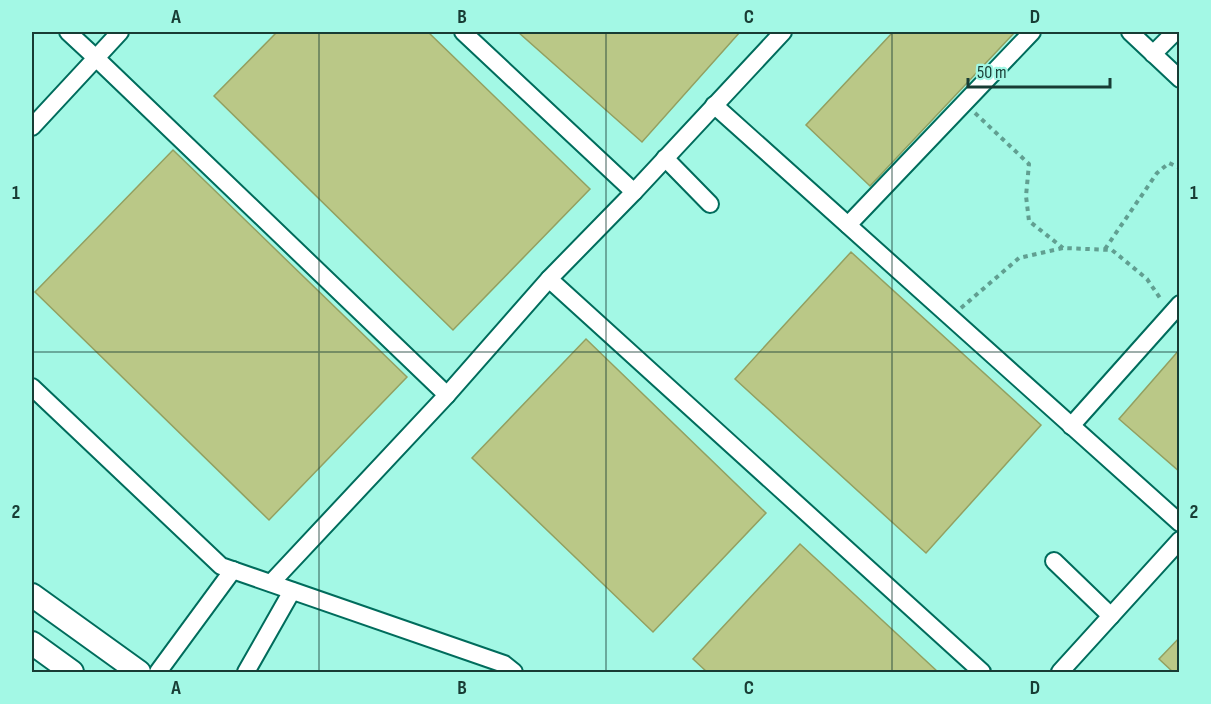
<svg xmlns="http://www.w3.org/2000/svg" width="1211" height="704" font-family="'Sofia Sans Condensed',sans-serif">
<style>
.building{fill:#bac887;stroke:#93a061;stroke-width:1.5}
.lines{fill:none;stroke-linecap:round;stroke-linejoin:round}
.street-casing{stroke:#006c5c;stroke-width:20}
.secondary-casing{stroke:#006c5c;stroke-width:26}
.path{stroke:#619f91;stroke-width:4;stroke-dasharray:4.5 4.5;stroke-linecap:butt}
.street{stroke:#fff;stroke-width:16}
.secondary{stroke:#fff;stroke-width:22}
.grid{fill:none;stroke:#183c34;stroke-width:1.5;stroke-opacity:0.55}
.neatline{fill:none;stroke:#183c34;stroke-width:2}
.grid-label{font-size:20px;text-anchor:middle;font-weight:bold;fill:#183c34}
</style>
<rect width="100%" height="100%" fill="#a3f8e5"/>
<g class="building">
<path d="M277,32H428L590,189L453,330L214,96Z"/>
<path d="M518,32H740L642,142Z"/>
<path d="M893,32H1015L870,186L806,125Z"/>
<path d="M173,150L407,377L269,520L35,292Z"/>
<path d="M851,252L1041,425L926,553L735,379Z"/>
<path d="M586,339L766,513L653,632L472,458Z"/>
<path d="M1180,349V472L1119,419Z"/>
<path d="M800,544L938,672H707L693,659Z"/>
<path d="M1180,637V672H1173L1159,659Z"/>
</g>
<g class="lines">
<g class="street-casing">
<g id="street">
<path d="M120,32L96,58L447,395L549,279L982,672"/>
<path d="M463,32L634,192L783,32"/>
<path d="M1130,32L1180,79"/>
<path d="M1153,54L1175,32"/>
<path d="M714,105L1180,523"/>
<path d="M32,127L96,58L68,32"/>
<path d="M665,158L710,204"/>
<path d="M848,225L1032,32"/>
<path d="M549,279L634,192"/>
<path d="M32,387L221,566L504,664L514,672"/>
<path d="M1071,426L1180,304"/>
<path d="M1054,561L1111,616"/>
<path d="M271,583L447,395"/>
<path d="M158,672L233,570"/>
<path d="M246,672L292,591"/>
<path d="M1060,672L1180,540"/>
</g>
</g>
<g class="secondary-casing">
<g id="secondary">
<path d="M32,595L139,672"/>
<path d="M32,643L72,672"/>
</g>
</g>
<g class="path">
<path d="M975,113L1029,164L1026,196L1029,221L1063,248"/>
<path d="M1105,249L1157,173L1169,163L1180,168"/>
<path d="M961,308L1019,258L1063,248L1112,250L1147,279L1162,301"/>
</g>
<use href="#street" class="street"/>
<use href="#secondary" class="secondary"/>
</g>
<path class="grid" d="M319,32V672M606,32V672M892,32V672M32,352H1180"/>
<rect width="1211" height="704" fill="none" stroke="#a3f8e5" stroke-width="66"/>
<path d="M968 78v9h142v-9" fill="none" stroke="#183c34" stroke-width="3"/>
<text x="977" y="78" font-size="18" fill="#183c34" stroke="#a3f8e5" stroke-width="4.5" paint-order="stroke">50 m</text>
<rect x="33" y="33" width="1145" height="638" class="neatline"/>
<g class="grid-label">
<text x="176" y="23">A</text>
<text x="462" y="23">B</text>
<text x="749" y="23">C</text>
<text x="1035" y="23">D</text>
<text x="16" y="199">1</text>
<text x="1194" y="199">1</text>
<text x="16" y="518">2</text>
<text x="1194" y="518">2</text>
<text x="176" y="694">A</text>
<text x="462" y="694">B</text>
<text x="749" y="694">C</text>
<text x="1035" y="694">D</text>
</g>
</svg>
